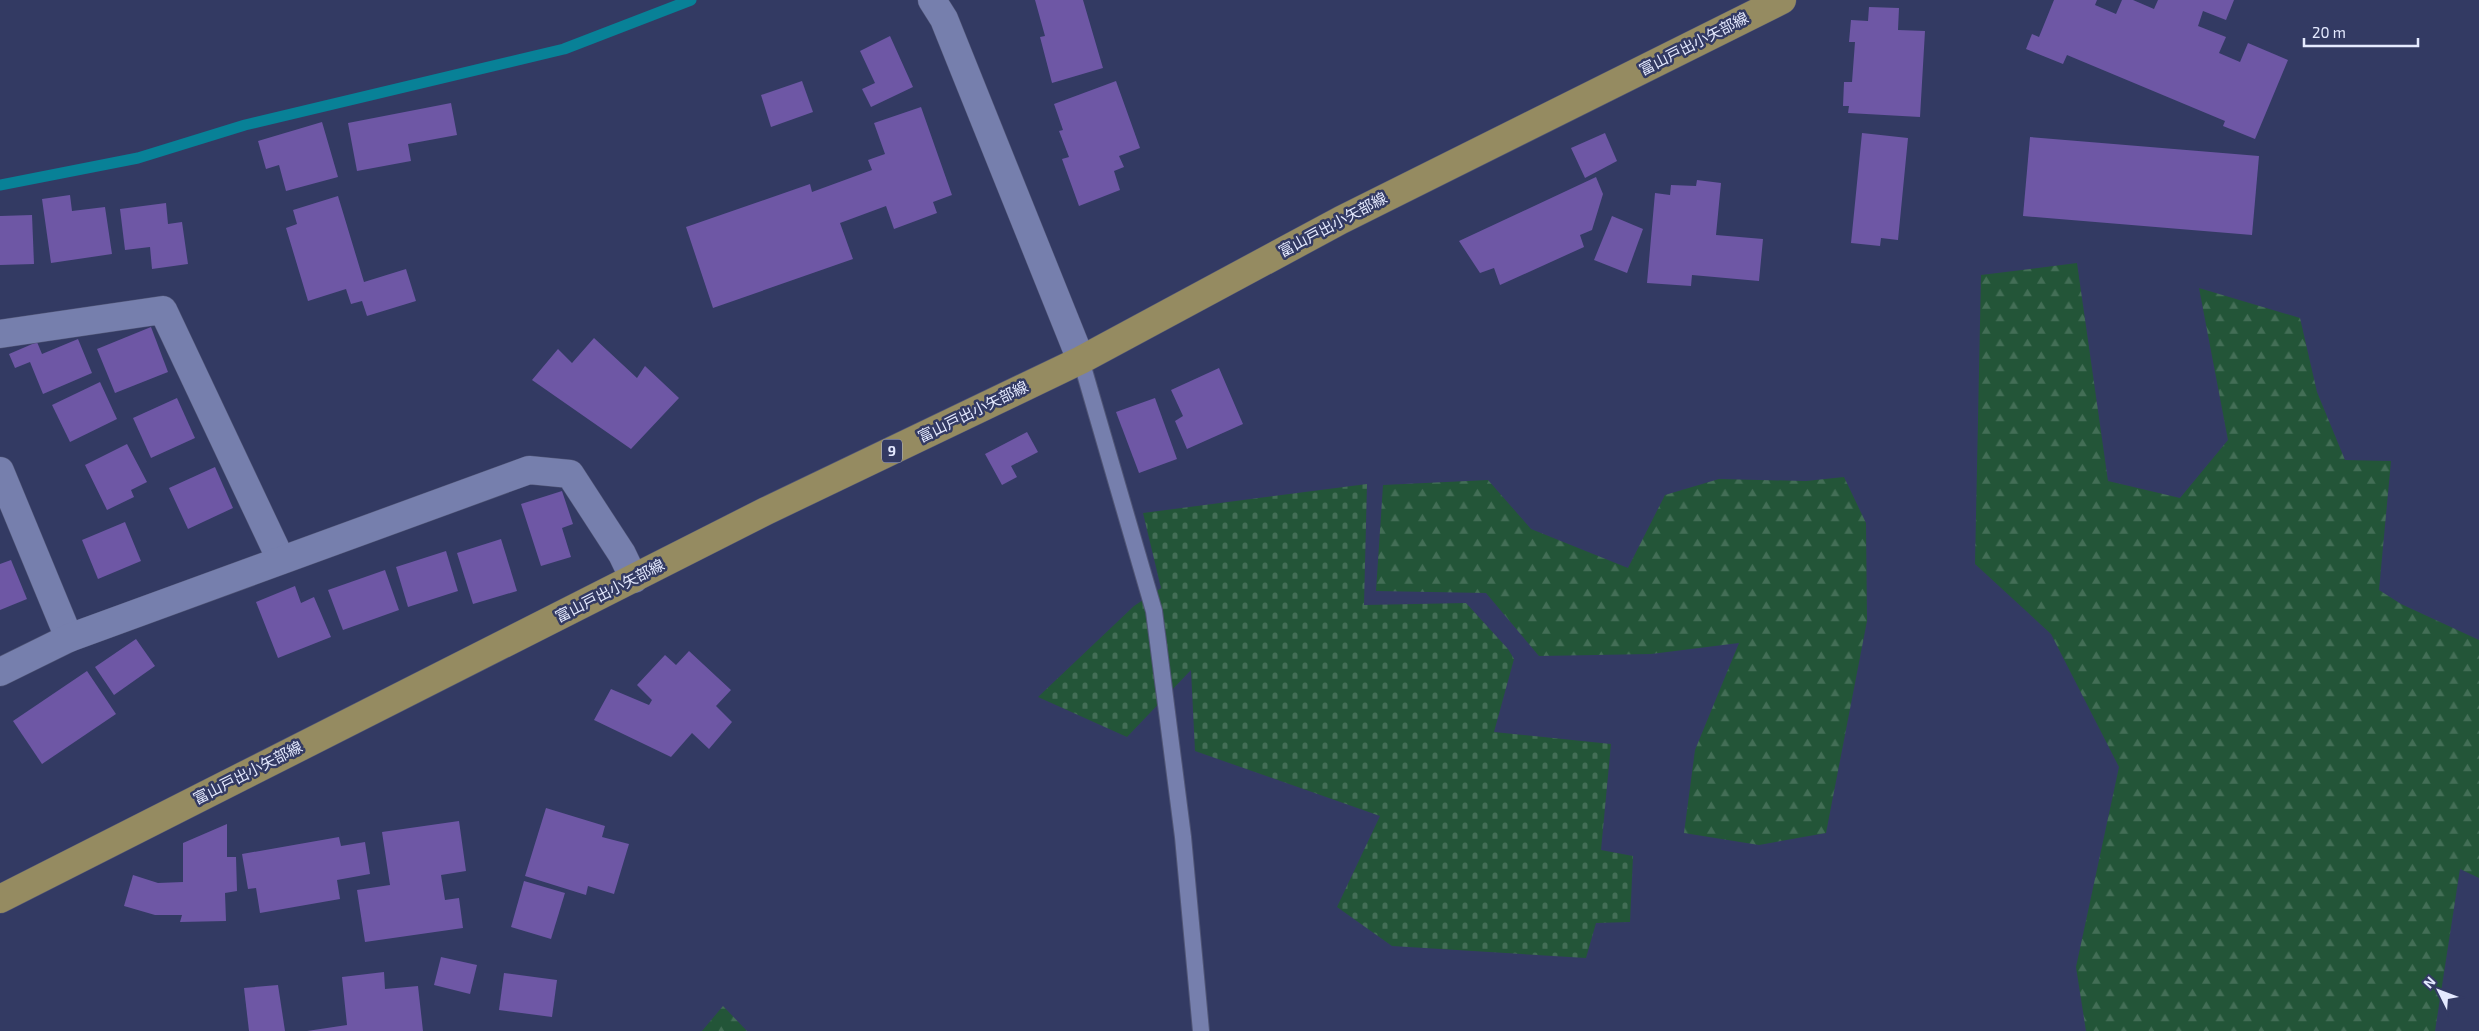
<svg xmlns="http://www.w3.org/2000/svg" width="2479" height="1031" font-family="'Exo 2','Noto Sans JP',sans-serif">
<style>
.forest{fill:url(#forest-firs)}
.cemetery{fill:url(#cemetery-stones)}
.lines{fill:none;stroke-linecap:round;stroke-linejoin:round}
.stream{stroke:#088197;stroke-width:11}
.building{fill:#6e57a5}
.lane-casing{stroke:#505576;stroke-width:18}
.street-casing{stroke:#505576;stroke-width:29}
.secondary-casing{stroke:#505576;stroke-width:29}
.primary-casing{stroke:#505576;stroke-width:29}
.lane{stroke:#767fad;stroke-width:16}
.street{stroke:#767fad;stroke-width:28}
.secondary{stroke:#767fad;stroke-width:28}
.primary{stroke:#958b61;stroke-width:28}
.labels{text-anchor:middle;stroke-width:5;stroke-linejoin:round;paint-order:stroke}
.shield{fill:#333a63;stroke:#b0b5d0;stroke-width:1}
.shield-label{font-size:14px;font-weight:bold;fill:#e5eaff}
.street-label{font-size:15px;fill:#e5eaff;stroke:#333a63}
</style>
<defs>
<pattern id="forest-firs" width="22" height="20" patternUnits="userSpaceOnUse" patternTransform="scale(1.25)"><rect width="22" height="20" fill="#235538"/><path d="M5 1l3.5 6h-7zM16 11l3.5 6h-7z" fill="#436e56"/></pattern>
<pattern id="cemetery-stones" width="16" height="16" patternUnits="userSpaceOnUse" patternTransform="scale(1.25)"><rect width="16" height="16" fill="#235538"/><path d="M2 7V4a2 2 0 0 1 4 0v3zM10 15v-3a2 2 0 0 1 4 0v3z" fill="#436e56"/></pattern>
</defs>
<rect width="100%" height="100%" fill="#333a63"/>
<g class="forest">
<path d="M2077,263L2108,481L2180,498L2228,440L2199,288L2300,318L2317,392L2345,460L2391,461L2379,590L2401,604L2479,640V878L2460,869L2435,1031H2086L2076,967L2119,767L2051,634L1975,564L1981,275Z"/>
<path d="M1844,477L1866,523L1867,621L1826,833L1759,845L1684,833L1695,750L1739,643L1651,654L1539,656L1486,593L1376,591L1383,485L1488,480L1531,529L1628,568L1665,495L1719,479L1806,481Z"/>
<path d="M723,1006L747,1031H702Z"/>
</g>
<path class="cemetery" d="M1367,484L1364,605L1466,603L1508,649L1514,659L1494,732L1611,744L1601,850L1633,856L1630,922L1596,923L1586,958L1392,946L1337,907L1380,816L1195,751L1191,670L1127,737L1038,697L1134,606L1161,588L1143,513Z"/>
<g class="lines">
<path class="stream" d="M0,185L138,158L245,125L564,49L691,0"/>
</g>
<g class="building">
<path d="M1035,0H1083L1103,68L1052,83L1040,37L1045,36Z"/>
<path d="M2054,0H2097L2095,5L2116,14L2122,0H2133L2154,9L2158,0H2234L2226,20L2203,11L2198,26L2226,37L2219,53L2240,62L2248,43L2288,60L2255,139L2223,126L2225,121L2067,55L2063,64L2026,49L2032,34L2039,37Z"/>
<path d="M1869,7L1899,8L1898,30L1925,31L1920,117L1848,113L1849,106H1843L1844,82H1852L1855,42H1849L1851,20L1868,21Z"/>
<path d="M890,36L913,87L871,107L862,89L875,83L860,51Z"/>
<path d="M802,81L813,112L771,127L761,95Z"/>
<path d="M1116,81L1140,148L1119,156L1124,167L1114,171L1120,190L1079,206L1062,159L1069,157L1059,131L1063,130L1054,104Z"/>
<path d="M451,103L457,135L408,144L411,161L357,171L348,123Z"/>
<path d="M921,107L952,195L933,202L937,213L894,229L886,206L840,223L853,259L713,308L686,227L810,184L812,192L872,170L868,160L885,154L874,123Z"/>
<path d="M322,122L338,177L286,191L279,165L266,169L258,141Z"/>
<path d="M1605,133L1617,161L1585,178L1571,148Z"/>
<path d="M1862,133L1908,138L1898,240L1881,238L1880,246L1851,243Z"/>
<path d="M2030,137L2259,156L2252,235L2023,216Z"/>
<path d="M1596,177L1603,194L1592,230L1580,235L1584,247L1500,285L1494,268L1480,273L1459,241Z"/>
<path d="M1697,180L1721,183L1716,235L1763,239L1759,281L1692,275L1691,286L1647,283L1655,193L1670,195L1671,185L1696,186Z"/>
<path d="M70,195L72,211L105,207L112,254L51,263L42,199Z"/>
<path d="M338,196L364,282L406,269L416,301L367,316L362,301L351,304L346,289L308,301L286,228L297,224L293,210Z"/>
<path d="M166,203L168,224L182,222L188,264L152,269L150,247L125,250L120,209Z"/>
<path d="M32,215L34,264L0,265V216Z"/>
<path d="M1612,216L1643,229L1627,273L1594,260Z"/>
<path d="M151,327L168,372L115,393L97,349Z"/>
<path d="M594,338L637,378L645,366L679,398L631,449L532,380L558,349L572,363Z"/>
<path d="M78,339L92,373L43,394L30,362L15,368L9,354L37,342L42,354Z"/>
<path d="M1219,368L1243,424L1187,449L1175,421L1183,416L1171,390Z"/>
<path d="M100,382L117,419L70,442L52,405Z"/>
<path d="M177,398L195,438L151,458L133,418Z"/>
<path d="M1155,398L1177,459L1139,473L1116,412Z"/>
<path d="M1027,432L1038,452L1011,466L1017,477L1002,485L985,454Z"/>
<path d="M127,444L147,482L131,490L134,497L107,510L85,465Z"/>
<path d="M215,467L233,508L188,529L169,488Z"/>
<path d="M562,491L573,524L562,528L571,557L541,566L521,504Z"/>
<path d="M125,522L141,561L98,579L82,540Z"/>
<path d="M501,539L517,591L473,604L457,553Z"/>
<path d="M446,551L458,591L408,607L396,567Z"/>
<path d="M11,560L27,599L0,610V564Z"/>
<path d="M385,570L399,610L343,630L328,590Z"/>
<path d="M295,586L301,603L314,597L331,637L278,658L256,602Z"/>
<path d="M136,639L155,666L114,695L95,667Z"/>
<path d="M689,651L731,690L716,706L732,722L709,749L692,733L671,757L594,720L611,689L649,705L652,700L637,685L665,655L676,665Z"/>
<path d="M87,671L116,714L42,764L13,721Z"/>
<path d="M546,808L605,826L602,837L629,844L614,894L588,886L586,895L525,876Z"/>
<path d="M459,821L466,871L441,875L445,900L459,898L463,928L365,942L357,890L390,885L382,832Z"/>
<path d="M227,824V857H236L237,891L225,893L226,921L180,922L182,915H155L124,906L133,875L158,883L183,882V843Z"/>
<path d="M339,837L341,846L365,842L370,874L337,880L340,899L260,913L256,888L248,889L242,854Z"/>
<path d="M524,881L565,893L551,939L511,927Z"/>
<path d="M441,957L477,965L470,994L434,985Z"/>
<path d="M384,972L385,989L418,986L423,1031H307L347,1025L342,977Z"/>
<path d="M504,973L557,980L552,1017L499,1010Z"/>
<path d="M278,985L285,1031H249L244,988Z"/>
</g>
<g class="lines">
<g class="lane-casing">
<path id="lane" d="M1081,360L1154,611L1183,837L1201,1031"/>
</g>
<g class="street-casing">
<g id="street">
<path d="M0,334L163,310L281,560"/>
<path d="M0,471L69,638"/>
<path d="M0,672L69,638L529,470L570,474L622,554L634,579"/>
</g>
</g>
<g class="secondary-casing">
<path id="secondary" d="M932,0L944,19L1081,360"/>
</g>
<g class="primary-casing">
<path id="primary" d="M0,899L766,511L1081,360L1341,220L1782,0"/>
</g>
<use href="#lane" class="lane"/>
<use href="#street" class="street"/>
<use href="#secondary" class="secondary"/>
<use href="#primary" class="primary"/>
</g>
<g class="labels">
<rect class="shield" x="882" y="439.5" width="20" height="23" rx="4"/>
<g class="shield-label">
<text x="892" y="456">9</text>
</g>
<g class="street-label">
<text transform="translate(1694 44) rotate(-27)" y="5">富山戸出小矢部線</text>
<text transform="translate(1333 225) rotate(-28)" y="5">富山戸出小矢部線</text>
<text transform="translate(973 412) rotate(-26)" y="5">富山戸出小矢部線</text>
<text transform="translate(610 591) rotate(-27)" y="5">富山戸出小矢部線</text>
<text transform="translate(248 773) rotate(-27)" y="5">富山戸出小矢部線</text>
</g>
</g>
<g transform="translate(2439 991) rotate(312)" stroke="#333a63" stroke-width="4" paint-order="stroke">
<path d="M0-4L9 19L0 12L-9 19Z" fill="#e5eaff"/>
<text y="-8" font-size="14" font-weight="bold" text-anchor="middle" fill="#e5eaff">N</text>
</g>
<path d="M2304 38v8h114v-8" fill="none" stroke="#e5eaff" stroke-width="2.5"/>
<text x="2312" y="38" font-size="15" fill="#e5eaff" stroke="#333a63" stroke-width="4" paint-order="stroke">20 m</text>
</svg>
